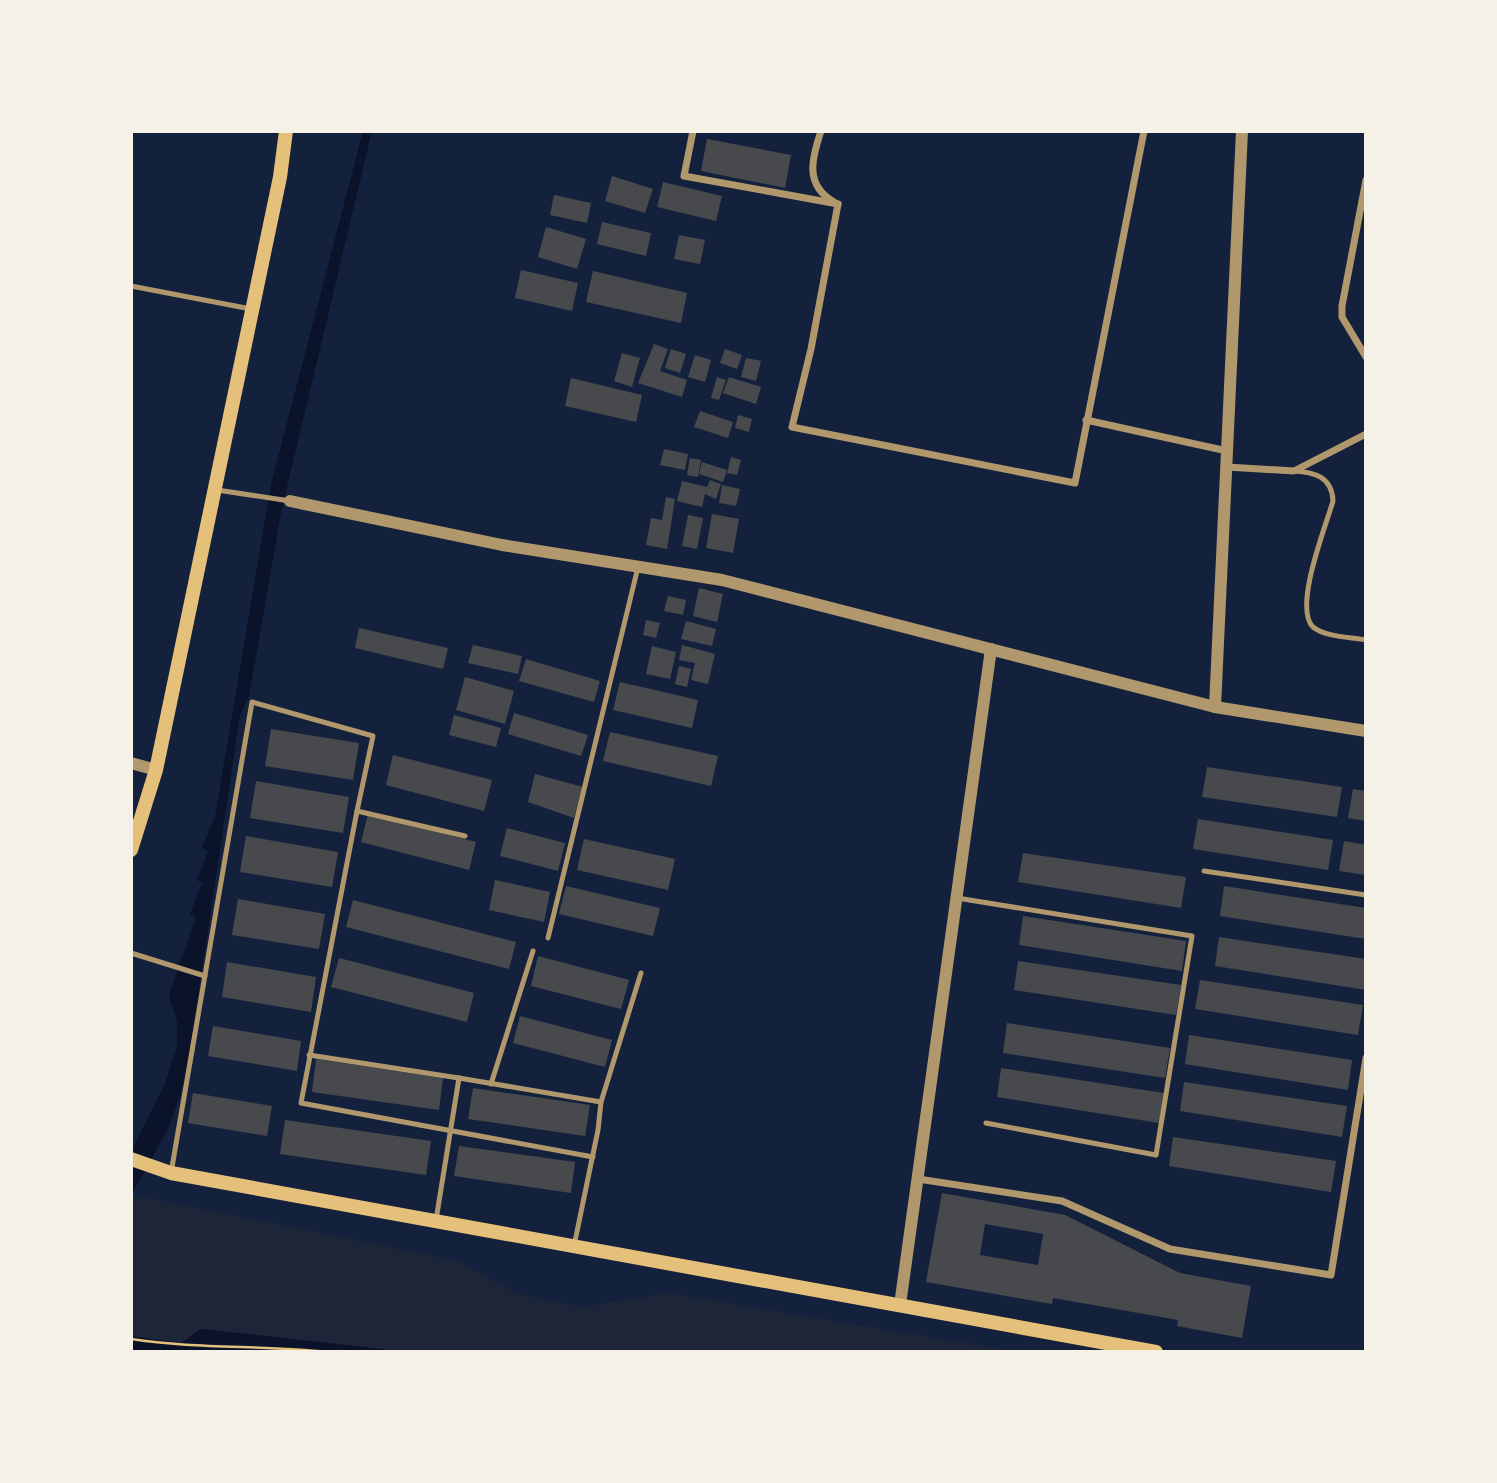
<svg xmlns="http://www.w3.org/2000/svg" width="1497" height="1483" font-family="Jost,sans-serif">
<style>
.green{fill:#1d2539}
.water{fill:#0b132b}
.building{fill:#48494c;fill-rule:evenodd}
.lines{fill:none;stroke-linecap:round;stroke-linejoin:round}
.path{stroke:#e5c07b;stroke-width:2.5}
.service{stroke:#b1986c;stroke-width:5}
.minor{stroke:#b1986c;stroke-width:7}
.tertiary{stroke:#b1986c;stroke-width:12}
.secondary{stroke:#e5c07b;stroke-width:14}
</style>
<rect width="100%" height="100%" fill="#14213d"/>
<path class="green" d="M131,1197H145L458,1261L518,1294L582,1307L669,1293L1020,1352H409L201,1329L181,1343L131,1336Z"/>
<g class="water">
<path d="M363,131H372L282,508L249,696L240,715L186,1078L169,1127L131,1196V1152L164,1086L177,1046V1022L169,995L196,917L190,914L202,883L197,880L208,851L202,848L215,816L271,484Z"/>
<path d="M201,1329L409,1352H131V1336L181,1343Z"/>
</g>
<g class="building">
<path d="M707,139L791,155L785,188L701,171Z"/>
<path d="M612,176L653,189L645,213L605,201Z"/>
<path d="M663,182L722,196L716,221L657,207Z"/>
<path d="M554,195L591,203L587,223L550,215Z"/>
<path d="M602,222L651,233L646,256L597,244Z"/>
<path d="M546,227L586,239L577,269L538,257Z"/>
<path d="M679,235L705,240L700,264L674,259Z"/>
<path d="M521,270L578,283L572,311L515,298Z"/>
<path d="M593,271L687,293L681,323L586,302Z"/>
<path d="M654,344L668,349L660,371L687,380L682,397L638,383Z"/>
<path d="M671,349L686,354L680,373L665,368Z"/>
<path d="M725,349L742,355L737,369L720,363Z"/>
<path d="M622,353L640,358L632,387L614,381Z"/>
<path d="M695,355L711,360L705,382L688,377Z"/>
<path d="M746,358L761,361L756,381L741,377Z"/>
<path d="M717,377L726,380L719,400L711,398Z"/>
<path d="M729,377L761,387L756,404L723,393Z"/>
<path d="M571,378L642,395L636,422L565,406Z"/>
<path d="M700,411L733,422L728,438L694,427Z"/>
<path d="M738,415L752,419L749,432L735,428Z"/>
<path d="M664,449L688,454L685,470L660,465Z"/>
<path d="M731,457L741,460L737,475L727,473Z"/>
<path d="M690,458L701,460L698,477L687,475Z"/>
<path d="M702,462L727,470L723,482L699,474Z"/>
<path d="M710,480L721,484L716,499L705,494L702,507L677,501L682,481L707,487Z"/>
<path d="M722,485L740,489L736,506L719,503Z"/>
<path d="M666,497L675,499L667,549L646,545L651,518L662,520Z"/>
<path d="M712,514L739,519L733,553L706,548Z"/>
<path d="M688,515L703,518L697,549L682,546Z"/>
<path d="M699,588L723,594L717,622L693,616Z"/>
<path d="M668,596L686,600L683,615L664,611Z"/>
<path d="M646,620L660,623L656,638L643,635Z"/>
<path d="M686,621L716,629L712,646L681,639Z"/>
<path d="M359,628L448,648L443,669L355,648Z"/>
<path d="M473,645L522,656L518,674L468,663Z"/>
<path d="M682,645L715,654L708,684L691,680L695,663L679,660Z"/>
<path d="M652,646L676,652L670,679L646,674Z"/>
<path d="M526,659L600,681L594,702L519,681Z"/>
<path d="M679,666L691,669L687,687L675,684Z"/>
<path d="M465,677L514,691L505,724L456,710Z"/>
<path d="M620,682L698,700L692,728L613,710Z"/>
<path d="M514,713L588,735L581,756L508,734Z"/>
<path d="M454,715L501,728L496,747L449,735Z"/>
<path d="M271,729L359,743L353,780L265,766Z"/>
<path d="M610,732L718,756L711,786L603,761Z"/>
<path d="M393,755L492,780L484,811L386,785Z"/>
<path d="M1207,767L1342,787L1337,817L1202,797Z"/>
<path d="M535,774L583,787L574,818L528,802Z"/>
<path d="M256,781L349,797L343,833L250,818Z"/>
<path d="M1353,789L1366,791V821L1348,818Z"/>
<path d="M368,814L476,842L469,870L361,842Z"/>
<path d="M1198,819L1333,840L1328,870L1193,849Z"/>
<path d="M507,828L565,843L558,871L500,856Z"/>
<path d="M246,836L338,852L332,887L240,872Z"/>
<path d="M584,839L675,859L668,890L577,870Z"/>
<path d="M1344,841L1366,845V875L1339,871Z"/>
<path d="M1023,853L1186,877L1181,908L1018,882Z"/>
<path d="M495,880L550,892L544,922L489,910Z"/>
<path d="M566,886L660,908L653,936L559,914Z"/>
<path d="M1224,886L1366,908V939L1220,916Z"/>
<path d="M238,899L325,914L319,949L232,935Z"/>
<path d="M353,900L516,942L509,969L346,927Z"/>
<path d="M1023,916L1186,941L1182,971L1019,945Z"/>
<path d="M1219,937L1366,959V990L1215,966Z"/>
<path d="M538,956L629,980L621,1009L531,986Z"/>
<path d="M339,958L474,993L467,1022L331,987Z"/>
<path d="M1018,961L1181,985L1176,1015L1014,990Z"/>
<path d="M227,962L316,977L311,1012L222,997Z"/>
<path d="M1200,980L1363,1005L1358,1035L1195,1009Z"/>
<path d="M520,1016L612,1040L605,1067L513,1043Z"/>
<path d="M1007,1023L1170,1048L1165,1078L1003,1053Z"/>
<path d="M213,1026L301,1041L297,1071L208,1056Z"/>
<path d="M1189,1035L1352,1060L1348,1090L1185,1064Z"/>
<path d="M316,1059L443,1078L439,1110L312,1092Z"/>
<path d="M1001,1068L1164,1093L1159,1123L997,1097Z"/>
<path d="M1184,1082L1347,1106L1342,1137L1180,1111Z"/>
<path d="M473,1088L590,1105L585,1136L468,1119Z"/>
<path d="M193,1093L272,1106L267,1136L188,1123Z"/>
<path d="M285,1120L431,1141L426,1175L280,1154Z"/>
<path d="M1173,1137L1336,1161L1331,1192L1169,1166Z"/>
<path d="M459,1146L575,1162L571,1193L454,1176Z"/>
<path d="M942,1193L1065,1215L1180,1273L1251,1286L1242,1338L1177,1326L1178,1320L1053,1298L1052,1304L926,1282ZM985,1224L1043,1234L1038,1265L980,1255Z"/>
</g>
<g class="lines">
<path class="path" d="M131,1339C196,1349 262,1345 327,1352"/>
<g class="service">
<path d="M131,286L251,309"/>
<path d="M1294,471C1315,472 1332,477 1333,501C1326,526 1293,607 1313,627C1325,637 1351,637 1366,640"/>
<path d="M217,490L290,501"/>
<path d="M357,811L301,1103L593,1157"/>
<path d="M1204,871L1366,895"/>
<path d="M957,898L1192,936L1156,1155L986,1123"/>
<path d="M548,938L638,567"/>
<path d="M131,953L205,976"/>
<path d="M309,1055L459,1078L436,1220"/>
<path d="M459,1078L601,1102"/>
<path d="M491,1084L533,951"/>
<path d="M171,1173L252,702L373,736L357,811L465,836"/>
<path d="M574,1246L598,1130L601,1102L641,973"/>
</g>
<g class="minor">
<path d="M693,131L684,176L838,204"/>
<path d="M821,131C812,158 804,185 834,202"/>
<path d="M1366,180L1342,306V317L1366,357"/>
<path d="M838,204L811,349L792,427L1075,483L1144,131"/>
<path d="M1086,420L1227,451"/>
<path d="M1227,467L1294,471L1366,434"/>
<path d="M918,1179L1062,1201L1170,1249L1331,1275L1366,1058"/>
</g>
<g class="tertiary">
<path d="M290,501L502,545L722,580L1215,707L1366,731"/>
<path d="M1215,707L1242,131"/>
<path d="M131,763L156,770"/>
<path d="M900,1305L991,649"/>
</g>
<g class="secondary">
<path d="M131,850L156,770L280,177L286,131"/>
<path d="M131,1159L171,1173L1156,1352"/>
</g>
</g>
<rect width="1497" height="1483" fill="none" stroke="#f6f1e7" stroke-width="266"/>
</svg>
